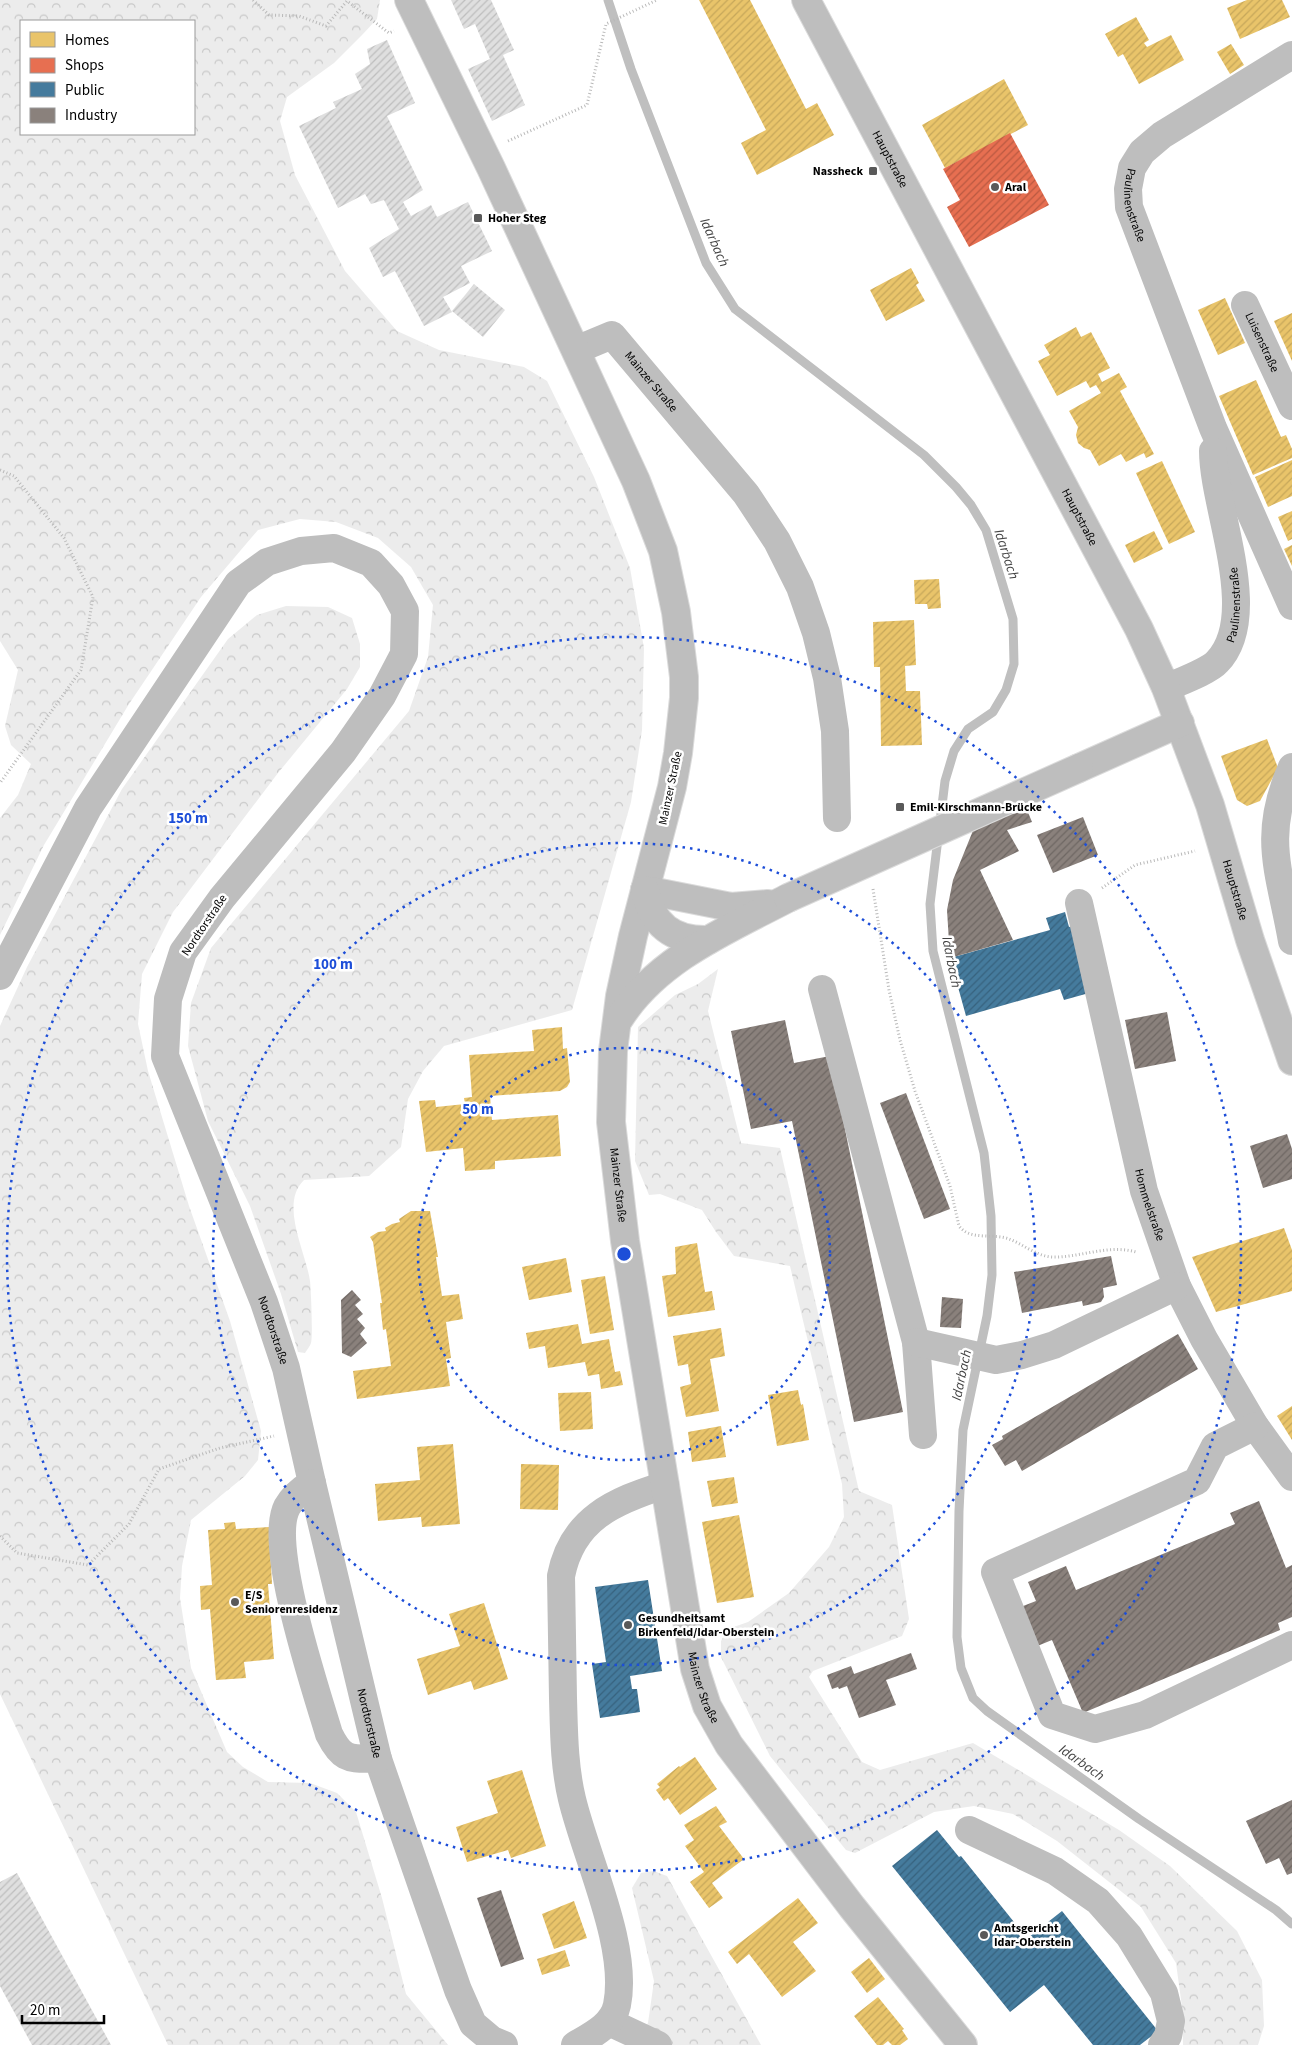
<svg xmlns="http://www.w3.org/2000/svg" width="1292" height="2045" font-family="'Source Sans 3',sans-serif">
<style>
.forest{fill:url(#forest-crowns);fill-rule:evenodd}
.homes{fill:url(#homes-hatch)}
.shops{fill:url(#shops-hatch)}
.public{fill:url(#public-hatch)}
.industry{fill:url(#industry-hatch)}
.lines{fill:none;stroke-linecap:round;stroke-linejoin:round}
.stream{stroke:#bfbfbf;stroke-width:9}
.building{fill:url(#building-hatch)}
.major-casing{stroke:#dbdbdb;stroke-width:30}
.path{stroke:#b9b9b9;stroke-width:3;stroke-dasharray:1 2.5;stroke-linecap:butt}
.minor{stroke:#bebebe;stroke-width:28}
.major{stroke:#bebebe;stroke-width:28}
.major-bridge-casing{stroke:#dbdbdb;stroke-width:30;stroke-linecap:butt}
.major-bridge{stroke:#bebebe;stroke-width:28}
.ring{fill:none;stroke:#1d4ed8;stroke-width:2.5;stroke-dasharray:2.5 5}
.poi-dot{fill:#595959;stroke:#fff;stroke-width:2}
.labels{text-anchor:middle;stroke-width:5;stroke-linejoin:round;paint-order:stroke}
.street-label{font-size:12px;fill:#000;stroke:#fff}
.poi-label{font-size:12px;font-weight:bold;fill:#000;stroke:#fff;text-anchor:start}
.water-label{font-size:14px;font-style:italic;fill:#444;stroke:#fff}
.centre{fill:#1d4ed8;stroke:#fff;stroke-width:2.5}
.ring-label{font-size:15px;text-anchor:middle;font-weight:bold;fill:#1d4ed8;stroke:#fff;stroke-width:5;stroke-linejoin:round;paint-order:stroke}
</style>
<defs>
<pattern id="forest-crowns" width="20" height="18" patternUnits="userSpaceOnUse" patternTransform="scale(1.25)"><rect width="20" height="18" fill="#ececec"/><path d="M2 6a3 3 0 1 1 6 0M12 15a3 3 0 1 1 6 0" fill="none" stroke="#c9c9c9"/></pattern>
<pattern id="homes-hatch" width="6" height="6" patternUnits="userSpaceOnUse" patternTransform="scale(1.25)"><rect width="6" height="6" fill="#e9c46a"/><path d="M-1 1l2-2M0 6l6-6M5 7l2-2" fill="none" stroke="#c6a75a"/></pattern>
<pattern id="shops-hatch" width="6" height="6" patternUnits="userSpaceOnUse" patternTransform="scale(1.25)"><rect width="6" height="6" fill="#e76f51"/><path d="M-1 1l2-2M0 6l6-6M5 7l2-2" fill="none" stroke="#b95941"/></pattern>
<pattern id="public-hatch" width="6" height="6" patternUnits="userSpaceOnUse" patternTransform="scale(1.25)"><rect width="6" height="6" fill="#457b9d"/><path d="M-1 1l2-2M0 6l6-6M5 7l2-2" fill="none" stroke="#37627e"/></pattern>
<pattern id="industry-hatch" width="6" height="6" patternUnits="userSpaceOnUse" patternTransform="scale(1.25)"><rect width="6" height="6" fill="#8a817c"/><path d="M-1 1l2-2M0 6l6-6M5 7l2-2" fill="none" stroke="#6e6763"/></pattern>
<pattern id="building-hatch" width="6" height="6" patternUnits="userSpaceOnUse" patternTransform="scale(1.25)"><rect width="6" height="6" fill="#dfdfdf"/><path d="M-1 1l2-2M0 6l6-6M5 7l2-2" fill="none" stroke="#bebebe"/></pattern>
</defs>
<rect width="100%" height="100%" fill="#fff"/>
<g class="forest">
<path d="M0,0H380L377,19L362,35L334,63L287,97L280,121L295,175L345,271L397,331L439,350L524,367L547,381L594,477L630,568L644,648L642,730L631,802L572,1010L444,1046L423,1071L408,1099L401,1147L369,1176L304,1180C279,1204 306,1252 310,1281C311,1289 313,1336 311,1343C310,1346 307,1350 305,1353L298,1352L281,1294L250,1206L208,1121L188,1046L191,1003L211,948L409,711L428,657L433,605L411,567L378,538L336,522L300,519L258,530L201,597L129,704L44,845L0,935V818L18,795L31,764L11,745L5,726L18,670L0,641ZM21,21H194V134H21Z"/>
<path d="M286,606L328,607L352,618L360,644V667L347,689L278,773L173,912L142,974L138,1024L148,1071L189,1206L230,1321L261,1431L258,1460L245,1476L191,1520L182,1566L180,1598L191,1668L227,1752L243,1767L268,1782L310,1783L337,1793L356,1812L382,1898L406,1994L448,2045H168L0,1694V1026L27,967L122,789L228,639L257,615Z"/>
<path d="M718,969L708,1011L741,1143L780,1148L859,1491L892,1505L909,1619L902,1636L813,1671L809,1677L862,1762L880,1770L973,1743L1119,1830L1170,1866L1237,1931L1262,1980L1264,2026L1258,2045H1183L1182,2007L1176,1963L1141,1907L1057,1841L1013,1814L974,1806L934,1812L855,1853L846,1850L770,1756L721,1657V1641L728,1629L748,1622L789,1593L829,1547L844,1517L842,1484L790,1266L734,1256L716,1232L702,1210L660,1194L649,1195L635,1161L638,1027L675,995L698,984Z"/>
<path d="M653,1871L667,1876L761,2045H636L648,2023L654,1981L632,1888L641,1873Z"/>
</g>
<g class="homes">
<path d="M699,0H750L806,109L817,103L834,135L757,175L741,143L766,130Z"/>
<path d="M1247,0H1282L1290,17L1240,39L1227,8Z"/>
<path d="M1136,17L1149,40L1144,43L1147,47L1171,35L1184,60L1139,84L1123,54L1118,57L1105,34Z"/>
<path d="M1231,44L1244,65L1230,74L1217,52Z"/>
<path d="M1004,79L1028,125L945,168L922,125Z"/>
<path d="M911,268L919,283L916,285L925,301L886,321L870,290Z"/>
<path d="M1225,298L1245,343L1218,355L1198,310Z"/>
<path d="M1292,313V361L1274,321Z"/>
<path d="M1076,327L1081,337L1091,332L1110,368L1098,374L1102,382L1119,373L1127,387L1120,391L1154,454L1146,458L1144,453L1126,462L1121,454L1099,466L1090,450L1084,448L1078,443L1076,435L1078,427L1069,411L1101,393L1096,385L1090,388L1086,381L1057,396L1038,361L1050,355L1044,345Z"/>
<path d="M1256,380L1281,437L1286,435L1292,449V458L1253,475L1219,396Z"/>
<path d="M1292,460V496L1268,507L1255,477Z"/>
<path d="M1162,461L1195,532L1169,544L1136,473Z"/>
<path d="M1292,511V539L1288,541L1278,517Z"/>
<path d="M1154,531L1163,549L1134,563L1125,545Z"/>
<path d="M1292,545V566L1284,549Z"/>
<path d="M939,579L941,608L928,609L927,604H915L914,580Z"/>
<path d="M914,620L916,665L905,666L906,691H920L922,745L881,746L880,667H874L873,622Z"/>
<path d="M1267,739L1278,768L1260,801L1247,806L1237,800L1221,756Z"/>
<path d="M562,1027L563,1049L567,1048L570,1082L567,1087L560,1091L490,1096L492,1120L558,1115L561,1156L495,1161V1169L465,1171L463,1148L426,1152L419,1101L435,1100L436,1107L465,1104L464,1098L472,1097L469,1055L534,1051L532,1030Z"/>
<path d="M411,1211H430L438,1257H436L442,1296L459,1294L463,1319L446,1322L451,1358L446,1359L450,1386L357,1399L353,1371L391,1366L386,1329L383,1330L380,1303H382L373,1242L370,1237L378,1232L386,1231L385,1228L392,1224L400,1222L399,1219Z"/>
<path d="M1284,1228L1292,1250V1291L1216,1312L1192,1257Z"/>
<path d="M697,1243L705,1292L712,1291L715,1310L668,1317L662,1276L676,1274L675,1247Z"/>
<path d="M566,1258L572,1292L529,1300L522,1267Z"/>
<path d="M605,1276L614,1330L590,1334L581,1280Z"/>
<path d="M578,1324L582,1344L609,1339L615,1372L620,1371L623,1385L601,1389L599,1374L588,1376L585,1362L548,1368L545,1346L529,1349L526,1333Z"/>
<path d="M721,1328L725,1356L710,1359L719,1411L686,1417L680,1387L691,1384L688,1364L678,1366L673,1336Z"/>
<path d="M798,1390L801,1405L803,1404L809,1440L777,1446L768,1395Z"/>
<path d="M591,1392L593,1429L560,1431L558,1393Z"/>
<path d="M1292,1406V1440L1277,1416Z"/>
<path d="M721,1426L726,1457L692,1462L688,1432Z"/>
<path d="M453,1444L460,1524L422,1527L421,1517L378,1521L375,1484L420,1480L417,1447Z"/>
<path d="M521,1464L559,1465L558,1510L520,1509Z"/>
<path d="M734,1477L738,1503L712,1507L707,1481Z"/>
<path d="M739,1515L754,1597L717,1603L702,1522Z"/>
<path d="M235,1522L236,1529L269,1527L272,1584H268L274,1659L244,1662L246,1678L216,1680L210,1609L201,1610L200,1586L212,1585L208,1530L225,1529L224,1523Z"/>
<path d="M484,1603L508,1679L474,1690L471,1681L428,1695L417,1659L460,1646L449,1614Z"/>
<path d="M695,1757L717,1789L680,1815L668,1798L664,1801L656,1790L660,1787L657,1784L679,1766L680,1767Z"/>
<path d="M522,1770L546,1846L511,1858L508,1850L467,1862L456,1827L498,1813L487,1781Z"/>
<path d="M716,1806L727,1822L719,1826L744,1859L712,1883L723,1898L709,1908L690,1882L704,1872L685,1846L694,1840L684,1825Z"/>
<path d="M798,1898L818,1923L793,1942L816,1971L782,1997L749,1954L737,1964L728,1952Z"/>
<path d="M574,1901L587,1938L554,1949L542,1914Z"/>
<path d="M565,1950L570,1966L542,1975L537,1959Z"/>
<path d="M869,1958L885,1979L867,1993L851,1972Z"/>
<path d="M878,1997L904,2029L902,2030L908,2039L900,2045H892L888,2041L883,2045H877L854,2016Z"/>
</g>
<path class="shops" d="M1010,133L1049,205L969,247L947,207L960,200L943,169Z"/>
<g class="public">
<path d="M1065,912L1069,927L1073,926L1089,993L1064,1000L1060,989L966,1016L950,958L1050,930L1046,918Z"/>
<path d="M648,1580L662,1671L630,1676L632,1689H637L640,1712L600,1718L592,1664L606,1662L595,1587Z"/>
<path d="M937,1830L959,1857L961,1856L1018,1927L1015,1930L1024,1941L1062,1911L1158,2031L1140,2045H1093L1044,1985L1010,2012L892,1866Z"/>
</g>
<g class="industry">
<path d="M1016,783L1032,822L1007,830L1019,851L980,870L1013,940L950,958L947,910L953,880L987,796Z"/>
<path d="M1083,817L1098,855L1053,873L1037,835Z"/>
<path d="M1167,1012L1176,1061L1135,1069L1125,1020Z"/>
<path d="M785,1020L794,1063L830,1056L903,1412L854,1422L792,1121L751,1129L731,1031Z"/>
<path d="M906,1093L950,1209L924,1219L880,1103Z"/>
<path d="M1287,1134L1292,1149V1179L1263,1188L1250,1146Z"/>
<path d="M1111,1256L1117,1285L1103,1288L1104,1297L1101,1302L1083,1306L1082,1301L1022,1313L1014,1272Z"/>
<path d="M352,1290L361,1300L355,1305L363,1314L357,1319L365,1328L360,1334L367,1343L351,1357L342,1353L341,1300Z"/>
<path d="M942,1297L963,1299L961,1328L940,1327Z"/>
<path d="M1178,1334L1198,1369L1022,1471L1016,1460L1005,1466L992,1445L1003,1439L1002,1436Z"/>
<path d="M1259,1501L1286,1568L1292,1565V1617L1278,1623L1280,1630L1083,1713L1052,1640L1030,1649L1013,1610L1036,1601L1028,1582L1066,1566L1076,1590L1235,1524L1230,1513Z"/>
<path d="M911,1653L917,1669L886,1680L896,1705L859,1718L847,1686L839,1689L838,1687L832,1689L827,1675L851,1666L854,1674Z"/>
<path d="M1292,1800V1873L1287,1875L1279,1858L1266,1864L1246,1821Z"/>
<path d="M501,1890L524,1959L501,1967L477,1898Z"/>
</g>
<g class="lines">
<path class="stream" d="M608,0L631,69L706,263L735,309L924,455L956,487L971,505L986,530L1013,619L1014,664L1006,690L993,712L968,729L954,751L945,781L930,904L933,951L984,1153L991,1216L992,1275L987,1316L963,1430L959,1511L957,1637L961,1668L973,1698L987,1711L1139,1819L1276,1910L1292,1924"/>
</g>
<g class="building">
<path d="M451,0H491L514,50L503,55L525,105L492,121L468,69L490,59L475,24L464,29Z"/>
<path d="M387,40L415,103L387,116L423,190L403,202L411,216L431,205L437,217L468,202L492,251L461,266L470,283L443,297L452,312L424,326L395,271L383,277L369,248L399,229L384,200L371,204L365,194L338,208L299,126L336,108L333,102L362,89L355,74L370,64L367,49Z"/>
<path d="M474,284L505,310L483,337L452,311Z"/>
<path d="M17,1873L111,2045H32L0,1986V1882Z"/>
</g>
<g class="lines">
<g class="major-casing">
<g id="major">
<path id="s7" d="M409,0L491,168L636,481L663,551L676,612L684,677V698L678,753L672,787L633,936L620,996L613,1051L611,1122L625,1241L695,1669L707,1706L729,1745L852,1907L963,2045"/>
<path id="s8" d="M806,0L1139,629L1166,688L1210,805L1250,940L1292,1061"/>
<path d="M1079,768L1180,723"/>
<path d="M645,890L731,907L768,904"/>
<path d="M645,890C652,925 673,941 708,940"/>
<path d="M619,1019C657,959 727,930 788,898"/>
</g>
</g>
<g class="path">
<path d="M253,0L269,15L299,16L326,26L347,1L389,33L394,31"/>
<path d="M508,141L587,105L606,24L657,0"/>
<path d="M0,470L14,476L64,538L93,597L81,670L0,783"/>
<path d="M1102,888L1135,865L1195,851"/>
<path d="M873,889L889,990L900,1040L915,1091L950,1186L959,1226C970,1241 994,1233 1009,1239C1023,1244 1036,1256 1052,1257C1079,1258 1108,1244 1136,1252"/>
<path d="M0,1536L17,1553L88,1565L129,1524L159,1469L220,1448L274,1436"/>
</g>
<g class="minor">
<path id="s1" d="M1292,55L1162,135L1142,152L1132,168L1128,189L1129,207L1213,428L1292,606"/>
<path id="s2" d="M1245,305L1292,406"/>
<path id="s3" d="M576,350L612,335L746,494L777,541L800,587L816,633L827,678L835,731L837,818"/>
<path id="s4" d="M1166,688C1179,682 1209,671 1217,662C1262,616 1213,508 1213,451"/>
<path d="M1292,767C1261,837 1280,872 1292,941"/>
<path id="s5" d="M1079,903L1144,1191L1177,1286L1204,1339L1255,1426L1292,1477"/>
<path id="s6" d="M0,976L88,808L238,583L267,562L301,551L334,548L371,563L391,585L405,611L404,654L382,696L343,752L222,898L183,952L168,999L165,1056L264,1302L286,1368L312,1483L378,1759L424,1892L458,1990L473,2024L492,2040L504,2045"/>
<path d="M822,989L916,1342L923,1435"/>
<path d="M916,1342L996,1360L1022,1355L1054,1345L1177,1286"/>
<path d="M1255,1426L1215,1446L1197,1481L995,1572L1052,1715L1095,1729L1145,1715L1292,1645"/>
<path d="M312,1483C302,1489 293,1496 287,1507C267,1545 316,1690 329,1734C343,1762 350,1758 378,1759"/>
<path d="M969,1830L1055,1871L1098,1901L1129,1936L1164,1993L1171,2021L1168,2036L1162,2045"/>
<path d="M609,2022L658,2045"/>
<path d="M575,2045C592,2035 613,2025 617,2005C629,1946 586,1858 572,1799C564,1766 564,1731 563,1698C562,1657 562,1617 561,1576C572,1519 614,1501 665,1485"/>
</g>
<use href="#major" class="major"/>
<g class="major-bridge-casing">
<path id="major-bridge" d="M788,898L1079,768"/>
</g>
<use href="#major-bridge" class="major-bridge"/>
</g>
<g class="ring">
<circle cx="624" cy="1254" r="206"/>
<circle cx="624" cy="1254" r="411"/>
<circle cx="624" cy="1254" r="617"/>
</g>
<g class="poi-dot">
<rect x="868" y="166" width="10" height="10" rx="2.5"/>
<circle cx="995" cy="187" r="5"/>
<rect x="473" y="213" width="10" height="10" rx="2.5"/>
<rect x="895" y="802" width="10" height="10" rx="2.5"/>
<circle cx="235" cy="1602" r="5"/>
<circle cx="628" cy="1625" r="5"/>
<circle cx="984" cy="1935" r="5"/>
</g>
<g class="labels">
<g class="street-label">
<text dy="4" stroke="none"><textPath href="#s8" startOffset="180">Hauptstraße</textPath></text>
<text dy="4" stroke="none"><textPath href="#s1" startOffset="236">Paulinenstraße</textPath></text>
<text dy="4" stroke="none"><textPath href="#s2" startOffset="41">Luisenstraße</textPath></text>
<text dy="4" stroke="none"><textPath href="#s3" startOffset="100">Mainzer Straße</textPath></text>
<text dy="4" stroke="none"><textPath href="#s8" startOffset="585">Hauptstraße</textPath></text>
<text dy="4" stroke="none"><textPath href="#s4" startOffset="119">Paulinenstraße</textPath></text>
<text transform="translate(670 788) rotate(-78)" y="4">Mainzer Straße</text>
<text dy="4" stroke="none"><textPath href="#s8" startOffset="990">Hauptstraße</textPath></text>
<text transform="translate(204 925) rotate(-56)" y="4">Nordtorstraße</text>
<text dy="4" stroke="none"><textPath href="#s7" startOffset="1251">Mainzer Straße</textPath></text>
<text dy="4" stroke="none"><textPath href="#s5" startOffset="310">Hommelstraße</textPath></text>
<text dy="4" stroke="none"><textPath href="#s6" startOffset="1480">Nordtorstraße</textPath></text>
<text dy="4" stroke="none"><textPath href="#s7" startOffset="1761">Mainzer Straße</textPath></text>
<text dy="4" stroke="none"><textPath href="#s6" startOffset="1885">Nordtorstraße</textPath></text>
</g>
<g class="poi-label">
<text x="863" y="175" text-anchor="end">Nassheck</text>
<text x="1005" y="191">Aral</text>
<text x="488" y="222">Hoher Steg</text>
<text x="910" y="811">Emil-Kirschmann-Brücke</text>
<text x="245" y="1599">E/S<tspan x="245" dy="14">Seniorenresidenz</tspan></text>
<text x="638" y="1622">Gesundheitsamt<tspan x="638" dy="14">Birkenfeld/Idar-Oberstein</tspan></text>
<text x="994" y="1932">Amtsgericht<tspan x="994" dy="14">Idar-Oberstein</tspan></text>
</g>
<g class="water-label">
<text transform="translate(715 242) rotate(66)" y="5">Idarbach</text>
<text transform="translate(1007 554) rotate(72)" y="5">Idarbach</text>
<text transform="translate(952 962) rotate(79)" y="5">Idarbach</text>
<text transform="translate(961 1375) rotate(-78)" y="5">Idarbach</text>
<text transform="translate(1082 1762) rotate(35)" y="5">Idarbach</text>
</g>
</g>
<circle cx="624" cy="1254" r="8" class="centre"/>
<g class="ring-label">
<text x="188" y="823">150 m</text>
<text x="333" y="969">100 m</text>
<text x="478" y="1114">50 m</text>
</g>
<rect x="20" y="20" width="175" height="115" fill="#ffffff" stroke="#999999"/>
<rect x="30" y="32" width="25" height="15" fill="#e9c46a" stroke="#999999"/>
<text x="65" y="45" font-size="15" fill="#000000">Homes</text>
<rect x="30" y="58" width="25" height="15" fill="#e76f51" stroke="#999999"/>
<text x="65" y="70" font-size="15" fill="#000000">Shops</text>
<rect x="30" y="82" width="25" height="15" fill="#457b9d" stroke="#999999"/>
<text x="65" y="95" font-size="15" fill="#000000">Public</text>
<rect x="30" y="108" width="25" height="15" fill="#8a817c" stroke="#999999"/>
<text x="65" y="120" font-size="15" fill="#000000">Industry</text>
<path d="M22 2015v8h82v-8" fill="none" stroke="#000000" stroke-width="2.5"/>
<text x="30" y="2015" font-size="15" fill="#000000" stroke="#ffffff" stroke-width="4" paint-order="stroke">20 m</text>
</svg>
